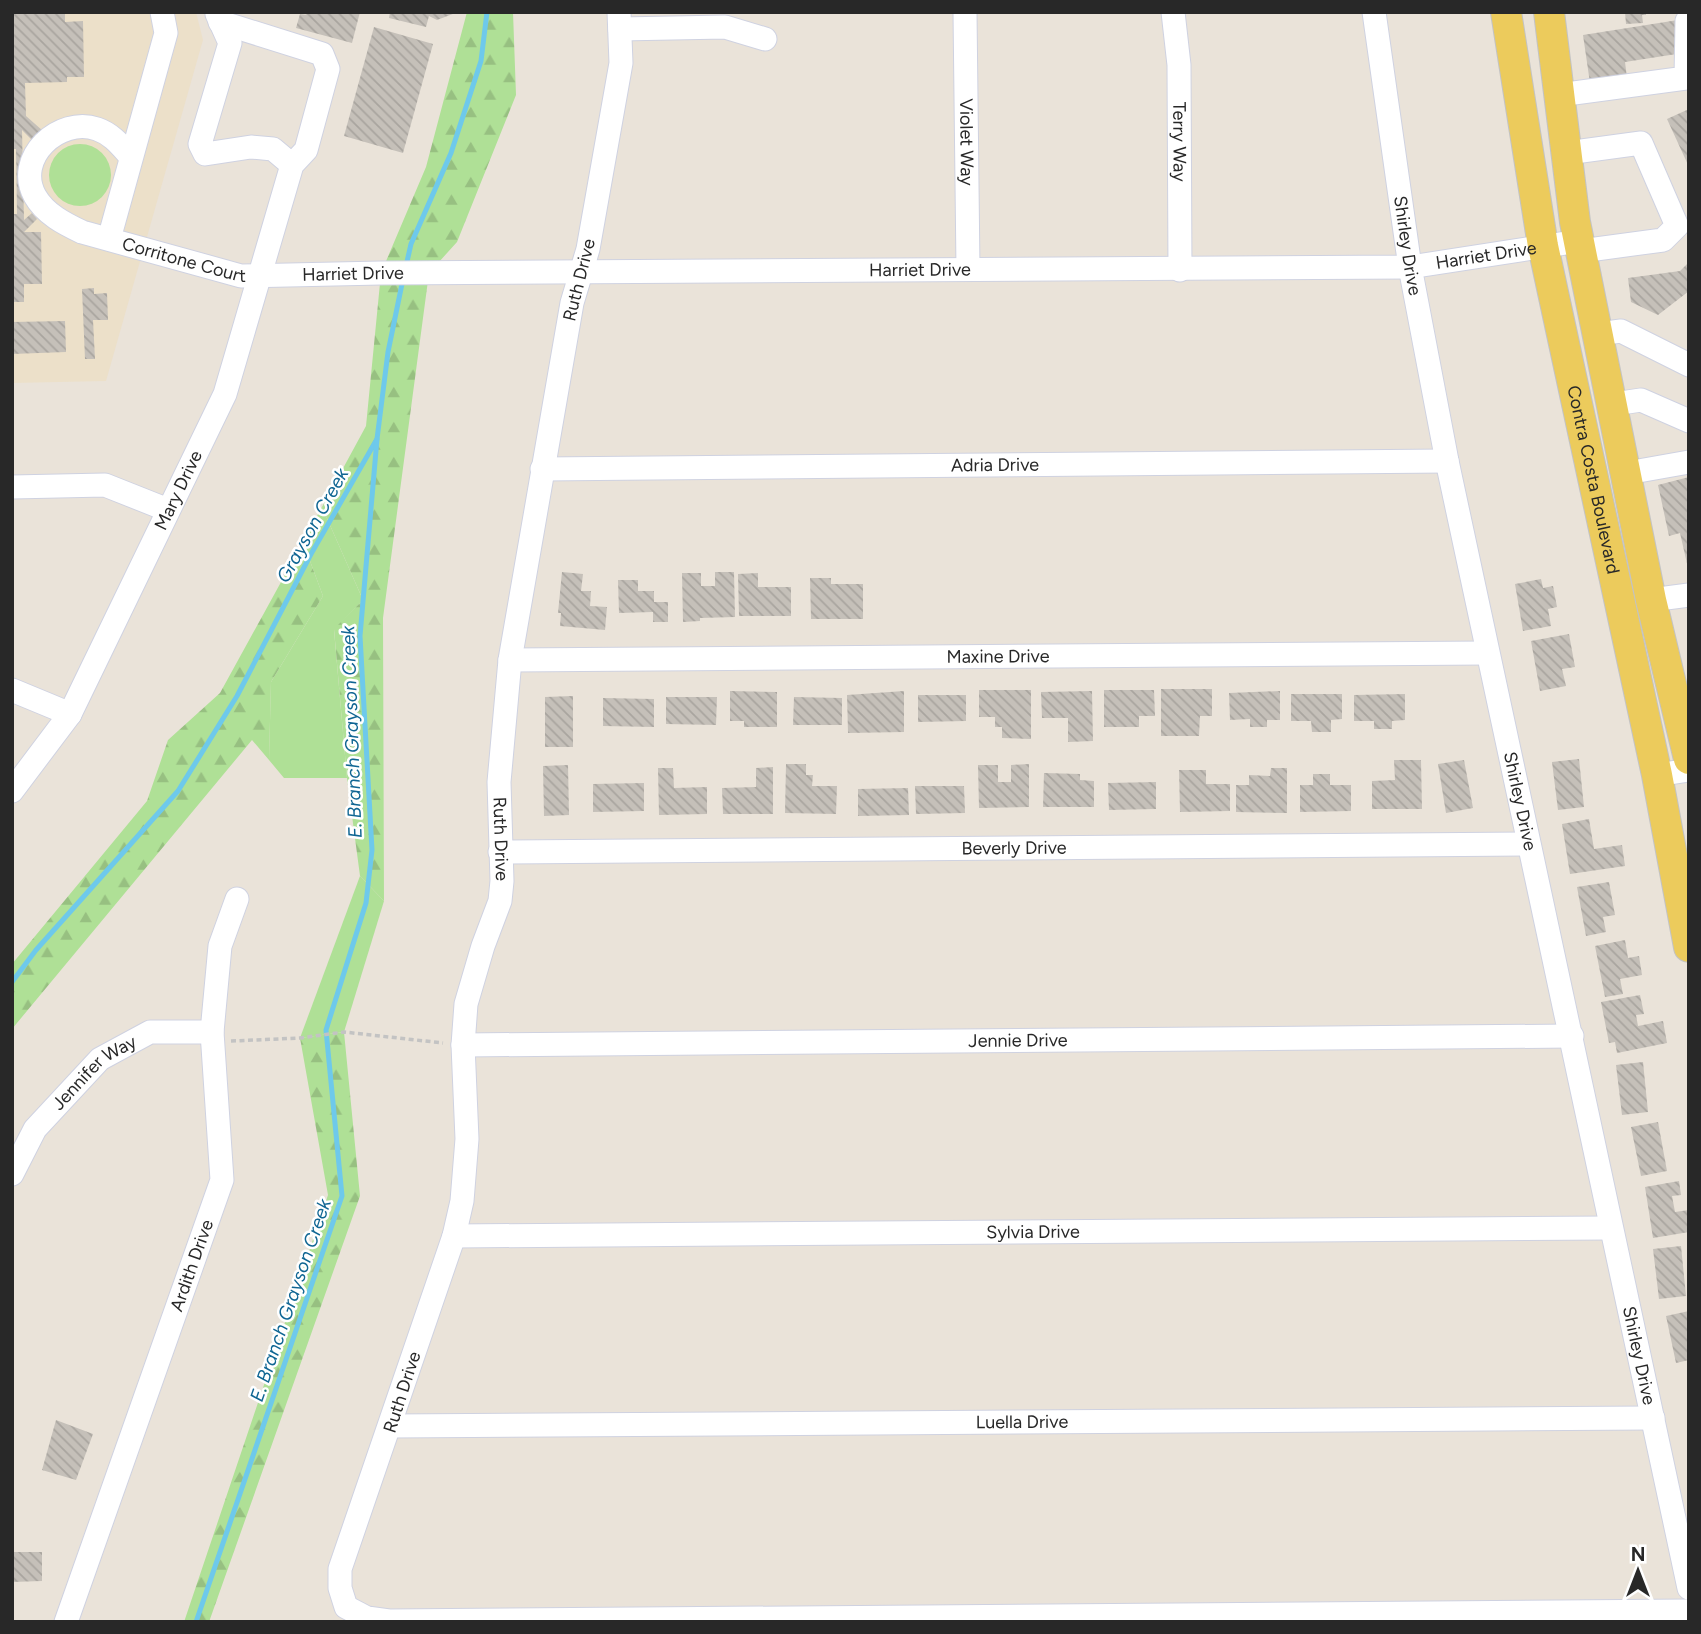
<svg xmlns="http://www.w3.org/2000/svg" width="1701" height="1634" font-family="Figtree,sans-serif">
<style>
.education{fill:#ece0c9}
.grass{fill:#afe096}
.forest{fill:url(#forest-firs)}
.lines{fill:none;stroke-linecap:round;stroke-linejoin:round}
.stream{stroke:#6ec9eb;stroke-width:5}
.building{fill:url(#building-back-hatch)}
.minor-casing{stroke:#cfd2e1;stroke-width:25}
.major-casing{stroke:#c3c3c3;stroke-width:32}
.path{stroke:#c3c3c3;stroke-width:3.5;stroke-dasharray:5 3.5;stroke-linecap:butt}
.minor{stroke:#fff;stroke-width:23}
.major{stroke:#eccb5c;stroke-width:30}
.labels{text-anchor:middle;stroke-width:5;stroke-linejoin:round;paint-order:stroke}
.street-label{font-size:18px;fill:#282828;stroke:#fff}
.water-label{font-size:19px;font-style:italic;fill:#106693;stroke:#fff}
</style>
<defs>
<pattern id="forest-firs" width="22" height="20" patternUnits="userSpaceOnUse" patternTransform="scale(1.75)"><rect width="22" height="20" fill="#afe096"/><path d="M5 1l3.5 6h-7zM16 11l3.5 6h-7z" fill="#97c081"/></pattern>
<pattern id="building-back-hatch" width="6" height="6" patternUnits="userSpaceOnUse" patternTransform="scale(1.75)"><rect width="6" height="6" fill="#c5c0b9"/><path d="M-1 5l2 2M0 0l6 6M5-1l2 2" fill="none" stroke="#a9a59f"/></pattern>
</defs>
<rect width="100%" height="100%" fill="#eae3d9"/>
<path class="education" d="M12,12H196L203,40L106,381L12,383Z"/>
<g class="grass">
<circle cx="80" cy="175" r="31"/>
<path d="M322,507L363,600L334,630L347,778H284L269,760L271,682L323,596L303,542Z"/>
<path d="M360,876L384,901L344,1032L300,1038Z"/>
</g>
<g class="forest">
<path d="M467,12H513L516,95L457,242L429,273L383,618L384,901L360,876L347,778L334,629L363,600L322,507L366,426L381,273L426,167Z"/>
<path d="M303,542L323,596L271,682L269,760L252,740L12,1029V964L147,801L168,740L220,693Z"/>
<path d="M344,1032L360,1196L209,1622H184L328,1195L300,1038Z"/>
</g>
<g class="lines">
<g class="stream">
<path d="M406,266L411,244L451,153L481,61L487,12"/>
<path d="M12,982L36,950L178,791L237,696L311,554L377,439L388,352L403,279"/>
<path d="M196,1622L342,1196L326,1030L366,903L372,850L360,636L377,439"/>
</g>
</g>
<g class="building">
<path d="M12,12H65V22L83,21L84,77H67V82L25,83L26,116L43,131L33,141L22,130L24,220L32,213L37,219L24,232H41L42,284H24V302H12V214H17L16,149H12Z"/>
<path d="M302,12H360L352,43L296,28L300,14L307,15Z"/>
<path d="M390,12H458L437,20L429,16L426,27L389,18Z"/>
<path d="M1625,12H1646V15H1642L1643,23L1626,24Z"/>
<path d="M1678,20L1683,53L1625,62L1627,78L1590,83L1583,35Z"/>
<path d="M374,27L433,44L403,153L344,136Z"/>
<path d="M1689,109V167L1667,119Z"/>
<path d="M1689,262V291L1658,315L1631,302L1628,278L1680,271Z"/>
<path d="M94,288V294L107,293L108,320H93L95,359H85L82,289Z"/>
<path d="M65,321L66,352L12,354V322Z"/>
<path d="M1689,477V568H1688L1680,533L1669,536L1658,485Z"/>
<path d="M562,572L583,574L581,591H591L590,606L607,607L605,630L560,626L561,613H558Z"/>
<path d="M715,572H734L735,617L700,618V621L683,622L682,573H701V586H715Z"/>
<path d="M758,573V587H791V616H739L738,574Z"/>
<path d="M810,578H831V584H863V619H811Z"/>
<path d="M1541,579L1543,588L1553,586L1557,607L1548,609L1551,626L1523,631L1515,584Z"/>
<path d="M618,580H638V591H654V602H668V622H653V612L619,613Z"/>
<path d="M1569,634L1575,667L1562,669L1566,686L1540,691L1531,641Z"/>
<path d="M1161,689H1212V716H1200L1199,736H1161Z"/>
<path d="M979,690H1031V739L1002,738V727H995V717H979Z"/>
<path d="M1104,690H1154L1155,716H1139V727H1104Z"/>
<path d="M730,691L777,692V727H744V721H730Z"/>
<path d="M904,691V732L848,733L847,695Z"/>
<path d="M1092,691L1093,741L1068,742V718H1042L1041,692Z"/>
<path d="M1280,691V720H1267V727H1250V719L1230,720L1229,693Z"/>
<path d="M1291,694H1342V719L1331,720V732H1312L1311,721H1291Z"/>
<path d="M1405,694V720L1392,721V729H1374V721H1354V695Z"/>
<path d="M918,695H966V721L918,722Z"/>
<path d="M573,696V747H545V697Z"/>
<path d="M666,697H717L716,725L666,724Z"/>
<path d="M794,697L842,698V725H793Z"/>
<path d="M603,698L654,699V727L603,726Z"/>
<path d="M1579,759L1584,807L1558,810L1552,762Z"/>
<path d="M1394,760H1421L1422,809H1372V781L1395,780Z"/>
<path d="M1464,760L1473,808L1446,813L1438,764Z"/>
<path d="M786,764H806V775H813L812,786H837L836,814L785,813Z"/>
<path d="M1029,764V807L979,808L978,765H998V782H1011V765Z"/>
<path d="M568,765L569,815L544,816L543,766Z"/>
<path d="M773,767V814H723L722,788L756,787V768Z"/>
<path d="M658,768H673L674,788L707,787V814L659,815Z"/>
<path d="M1271,768H1287V813L1236,812V785H1249V775L1270,776Z"/>
<path d="M1179,770H1206V784H1230V811L1180,812Z"/>
<path d="M1044,773L1080,774V780L1094,781V807H1043Z"/>
<path d="M1313,774H1330V785H1351V811L1300,812V785H1313Z"/>
<path d="M1156,782V809L1109,810L1108,783Z"/>
<path d="M644,783V811L593,812V784Z"/>
<path d="M915,786H964L965,813L916,814Z"/>
<path d="M908,788L909,815L858,816V789Z"/>
<path d="M1589,819L1594,849L1622,845L1625,866L1570,874L1562,824Z"/>
<path d="M1609,882L1615,915L1603,917L1606,932L1586,936L1577,887Z"/>
<path d="M1625,940L1628,958L1639,956L1642,975L1620,979L1623,994L1605,997L1595,946Z"/>
<path d="M1640,995L1644,1014L1636,1015L1638,1026L1663,1021L1667,1043L1617,1053L1615,1042L1609,1043L1601,1002Z"/>
<path d="M1643,1062L1648,1112L1622,1115L1616,1065Z"/>
<path d="M1658,1122L1667,1171L1641,1176L1631,1127Z"/>
<path d="M1679,1181L1681,1195L1672,1196L1675,1212L1689,1210V1232L1653,1238L1645,1187Z"/>
<path d="M1681,1246L1686,1296L1659,1299L1653,1249Z"/>
<path d="M1689,1311V1360L1676,1363L1666,1316Z"/>
<path d="M56,1420L93,1434L76,1480L42,1470Z"/>
<path d="M12,1552H42V1581L12,1582Z"/>
</g>
<g class="lines">
<g class="minor-casing">
<g id="minor">
<path id="s1" d="M619,12L621,63L588,249L572,303L510,660L499,782L502,881L500,901L483,946L466,1004L463,1045L467,1139L462,1201L454,1236L340,1569V1588L346,1607L367,1618L389,1621L1689,1611"/>
<path id="s2" d="M965,12L968,269"/>
<path id="s3" d="M1173,12L1179,65L1180,270"/>
<path id="s4" d="M1374,12L1410,267L1447,461L1689,1588"/>
<path d="M217,14L230,43L200,144L205,154L251,147L273,149L292,165"/>
<path d="M620,29L725,27L765,39"/>
<path d="M1559,95L1686,78L1687,21"/>
<path d="M1567,153L1641,143L1677,226L1663,240L1581,251"/>
<path id="s5" d="M131,157C121,146 112,134 97,129C59,116 14,158 35,196C45,214 65,224 82,232L241,276L381,273L1410,267L1579,241"/>
<path d="M109,239L166,33L162,12"/>
<path d="M1598,334L1621,331L1689,365"/>
<path d="M1614,404L1641,400L1689,421"/>
<path id="s6" d="M542,469L1447,461"/>
<path d="M1627,473L1689,462"/>
<path d="M12,487L105,485L168,510"/>
<path d="M1651,600L1689,595"/>
<path id="s7" d="M510,660L1487,653"/>
<path d="M12,690L70,714"/>
<path d="M1657,775L1689,770"/>
<path id="s8" d="M12,791L70,714L225,394L292,165L306,150L328,69L322,54L220,22"/>
<path id="s9" d="M500,852L1528,844"/>
<path id="s10" d="M463,1045L1572,1036"/>
<path id="s11" d="M12,1174L35,1129L100,1059L150,1032H212"/>
<path id="s12" d="M454,1236L1611,1228"/>
<path id="s13" d="M390,1426L1653,1418"/>
<path id="s14" d="M66,1622L222,1180L212,1032L220,946L237,899"/>
</g>
</g>
<g class="major-casing">
<g id="major">
<path id="s15" d="M1506,12L1543,246L1657,775L1689,947"/>
<path d="M1549,12L1575,222L1651,600L1689,759"/>
</g>
</g>
<path class="path" d="M231,1041L300,1038L344,1032L443,1043"/>
<use href="#minor" class="minor"/>
<use href="#major" class="major"/>
</g>
<g class="labels">
<g class="street-label">
<text dy="6" stroke="none"><textPath href="#s2" startOffset="130">Violet Way</textPath></text>
<text dy="6" stroke="none"><textPath href="#s3" startOffset="130">Terry Way</textPath></text>
<text dy="6" stroke="none"><textPath href="#s4" startOffset="236">Shirley Drive</textPath></text>
<text dy="6" stroke="none"><textPath href="#s5" startOffset="1631">Harriet Drive</textPath></text>
<text dy="6" stroke="none"><textPath href="#s5" startOffset="326">Corritone Court</textPath></text>
<text dy="6" stroke="none"><textPath href="#s5" startOffset="1064">Harriet Drive</textPath></text>
<text dy="6" stroke="none"><textPath href="#s5" startOffset="497">Harriet Drive</textPath></text>
<text transform="translate(579 280) rotate(-76)" y="6">Ruth Drive</text>
<text dy="6" stroke="none"><textPath href="#s6" startOffset="453">Adria Drive</textPath></text>
<text dy="6" stroke="none"><textPath href="#s15" startOffset="476">Contra Costa Boulevard</textPath></text>
<text dy="6" stroke="none"><textPath href="#s8" startOffset="345">Mary Drive</textPath></text>
<text dy="6" stroke="none"><textPath href="#s7" startOffset="488">Maxine Drive</textPath></text>
<text dy="6" stroke="none"><textPath href="#s4" startOffset="803">Shirley Drive</textPath></text>
<text dy="6" stroke="none"><textPath href="#s1" startOffset="838">Ruth Drive</textPath></text>
<text dy="6" stroke="none"><textPath href="#s9" startOffset="514">Beverly Drive</textPath></text>
<text dy="6" stroke="none"><textPath href="#s10" startOffset="555">Jennie Drive</textPath></text>
<text dy="6" stroke="none"><textPath href="#s11" startOffset="133">Jennifer Way</textPath></text>
<text dy="6" stroke="none"><textPath href="#s12" startOffset="579">Sylvia Drive</textPath></text>
<text dy="6" stroke="none"><textPath href="#s14" startOffset="378">Ardith Drive</textPath></text>
<text dy="6" stroke="none"><textPath href="#s4" startOffset="1370">Shirley Drive</textPath></text>
<text transform="translate(402 1392) rotate(-72)" y="6">Ruth Drive</text>
<text dy="6" stroke="none"><textPath href="#s13" startOffset="632">Luella Drive</textPath></text>
</g>
<g class="water-label">
<text transform="translate(312 525) rotate(-61)" y="7">Grayson Creek</text>
<text transform="translate(351 732) rotate(-92)" y="7">E. Branch Grayson Creek</text>
<text transform="translate(290 1300) rotate(-71)" y="7">E. Branch Grayson Creek</text>
</g>
</g>
<rect width="1701" height="1634" fill="none" stroke="#282828" stroke-width="28"/>
<g transform="translate(1638 1571)" stroke="#ffffff" stroke-width="5" paint-order="stroke">
<path d="M0-5L12 26L0 18L-12 26Z" fill="#282828"/>
<text y="-10" font-size="19" font-weight="bold" text-anchor="middle" fill="#282828">N</text>
</g>
</svg>
